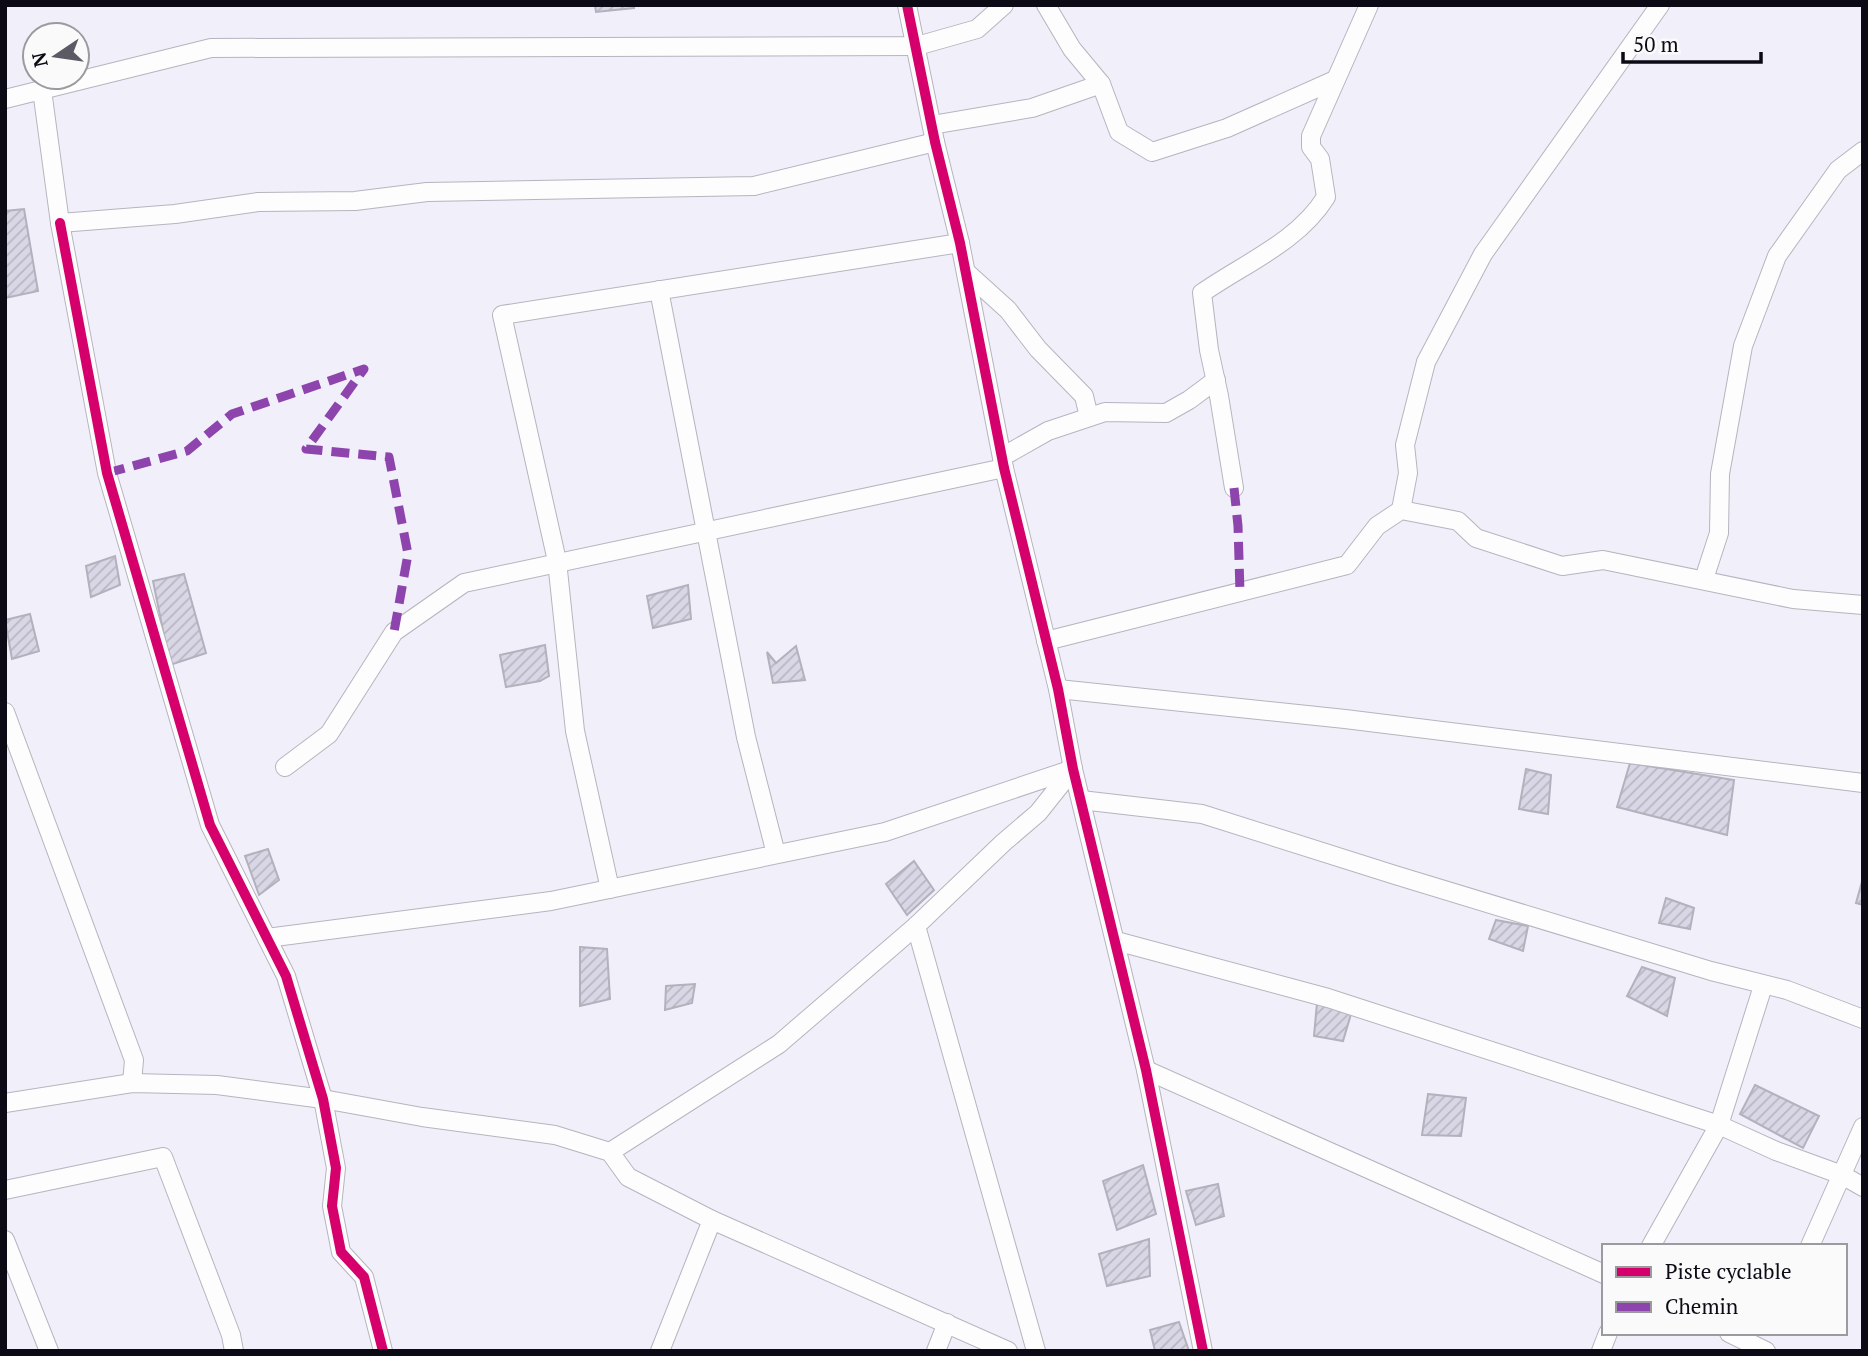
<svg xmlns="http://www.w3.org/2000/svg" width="1868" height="1356" font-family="'PT Serif',serif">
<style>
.building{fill:url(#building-hatch);stroke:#b3b1bc;stroke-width:2}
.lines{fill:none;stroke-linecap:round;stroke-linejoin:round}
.street-casing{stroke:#b6b4bf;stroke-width:20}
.street{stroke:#fdfdfe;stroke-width:18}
.quiet{stroke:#8e44ad;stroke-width:9;stroke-dasharray:18 9;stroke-linecap:butt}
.cycleway-casing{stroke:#fafafa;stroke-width:15}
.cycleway{stroke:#d6006c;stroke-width:10}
</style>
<defs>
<pattern id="building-hatch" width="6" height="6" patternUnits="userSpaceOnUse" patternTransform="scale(1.75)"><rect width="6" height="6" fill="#d9d6e6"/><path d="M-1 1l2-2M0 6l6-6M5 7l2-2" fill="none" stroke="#b9b6c4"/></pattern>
</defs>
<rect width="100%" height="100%" fill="#f1effa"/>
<g class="building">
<path d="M595,5H634V8L596,12Z"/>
<path d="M24,209L38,291L5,298V211Z"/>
<path d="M115,556L120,585L91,597L86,566Z"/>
<path d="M184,574L206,653L170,665L153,581Z"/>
<path d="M688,585L691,619L653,628L647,596Z"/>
<path d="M30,614L39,651L12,659L5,620Z"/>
<path d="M545,645L549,676L540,681L506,687L500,655Z"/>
<path d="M796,646L805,680L773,683L767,652L776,663Z"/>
<path d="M1630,763L1734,780L1727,835L1617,807Z"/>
<path d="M1526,769L1551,775L1548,814L1519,809Z"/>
<path d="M268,849L279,880L259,895L245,856Z"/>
<path d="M914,861L934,890L907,915L886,884Z"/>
<path d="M1863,878V905L1856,903Z"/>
<path d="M1666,898L1694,908L1690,929L1659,923Z"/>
<path d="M1496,920L1528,926L1523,951L1489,939Z"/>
<path d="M580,947L607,949L610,999L580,1006Z"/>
<path d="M1642,967L1675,978L1667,1016L1627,996Z"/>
<path d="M695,984L692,1003L665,1010L666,986Z"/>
<path d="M1317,1003L1351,1014L1343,1041L1314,1036Z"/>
<path d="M1755,1085L1819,1116L1803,1148L1740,1114Z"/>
<path d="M1428,1094L1466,1098L1461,1136L1422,1135Z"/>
<path d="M1143,1165L1156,1214L1117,1230L1103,1181Z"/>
<path d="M1218,1184L1224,1216L1196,1225L1186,1191Z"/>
<path d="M1149,1239L1150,1276L1107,1286L1099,1254Z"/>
<path d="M1179,1322L1189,1351H1155L1150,1330Z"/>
</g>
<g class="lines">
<g class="street-casing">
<g id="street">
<path d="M907,5L935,142L960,243L1004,468L1058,689L1073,769L1146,1070L1203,1351"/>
<path d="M1046,5L1072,49L1101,84"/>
<path d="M42,90L60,223L175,214L258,202L355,201L427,192L754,186L935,142"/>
<path d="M5,99L211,48L917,46L977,29L1004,5"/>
<path d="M932,125L1032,108L1101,84L1119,132L1152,152L1227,128L1335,80"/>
<path d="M60,223L107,473L210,825L286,976L323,1099L336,1168L332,1206L341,1252L364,1277L383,1351"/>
<path d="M966,272L1008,310L1038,349L1084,396L1089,417"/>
<path d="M659,290L746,737L776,854"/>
<path d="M1002,457L1048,431L1105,412L1166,413L1189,400L1216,380"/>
<path d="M1234,488L1219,396L1209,350L1202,293C1245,263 1298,242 1326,197L1320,159L1311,147V136L1369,5"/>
<path d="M1401,510L1408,473L1405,445L1426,362L1483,254L1660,5"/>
<path d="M1704,579L1719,533L1720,474L1743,346L1777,256L1838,170L1863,151"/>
<path d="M1046,641L1347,565L1377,526L1401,510L1458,521L1476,538L1562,566L1603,560L1793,599L1863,605"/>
<path d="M1058,689L1345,719L1863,783"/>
<path d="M5,712L134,1060L132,1083"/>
<path d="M285,767L329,734L394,632L464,583L1004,468"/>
<path d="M1081,800L1202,814L1395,875L1711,971L1787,990L1863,1019"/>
<path d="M610,889L575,731L557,561L502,315L960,243"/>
<path d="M916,926L1036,1351"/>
<path d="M267,938L551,901L885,832L1073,769"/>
<path d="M1116,941L1328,998L1719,1125L1776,1151L1842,1175L1863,1187"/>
<path d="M1146,1070L1604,1274"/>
<path d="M5,1103L132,1083L217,1085L323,1099L422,1117L555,1135L610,1152L628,1177L712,1220L1008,1351"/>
<path d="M610,1152L779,1044L916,926L1004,842L1038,813L1073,769"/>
<path d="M5,1190L163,1157L231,1335L234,1351"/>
<path d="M5,1240L49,1351"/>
<path d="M1651,1246L1719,1125L1763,986"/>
<path d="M1810,1246L1863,1127"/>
<path d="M1729,1333L1766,1351"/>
<path d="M660,1351L712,1220"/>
<path d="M936,1351L947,1323"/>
<path d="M1601,1351L1608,1333"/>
</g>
</g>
<use href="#street" class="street"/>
<g class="quiet">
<path d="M107,473L187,451L232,414L364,369L306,449L389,457L408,554L394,632"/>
<path d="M1234,488L1238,526L1240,592"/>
</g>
<g class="cycleway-casing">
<g id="cycleway">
<path d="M907,5L935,142L960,243L1004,468L1058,689L1073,769L1146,1070L1203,1351"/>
<path d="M60,223L107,473L210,825L286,976L323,1099L336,1168L332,1206L341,1252L364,1277L383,1351"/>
</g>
</g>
<use href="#cycleway" class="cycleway"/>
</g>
<rect width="1868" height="1356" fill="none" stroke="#0c0a15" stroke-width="14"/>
<rect x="1602" y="1244" width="245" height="91" fill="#fafafa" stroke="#9b9a9e" stroke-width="2"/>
<rect x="1616" y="1267" width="35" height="10" fill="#d6006c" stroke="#9b9a9e" stroke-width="2"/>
<text x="1665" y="1279" font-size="21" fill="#0c0a15">Piste cyclable</text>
<rect x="1616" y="1302" width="35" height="10" fill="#8e44ad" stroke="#9b9a9e" stroke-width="2"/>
<text x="1665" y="1314" font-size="21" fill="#0c0a15">Chemin</text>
<g transform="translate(56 56) rotate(257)"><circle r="33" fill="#fafafa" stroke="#9b9a9e" stroke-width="2"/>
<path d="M0-5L12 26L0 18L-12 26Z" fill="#5c5a65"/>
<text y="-10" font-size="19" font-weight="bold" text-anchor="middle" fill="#0c0a15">N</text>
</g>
<path d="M1623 52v10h138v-10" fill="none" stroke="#0c0a15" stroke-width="3.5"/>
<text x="1633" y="52" font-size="21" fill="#0c0a15" stroke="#fafafa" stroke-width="5" paint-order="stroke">50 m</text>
</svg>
